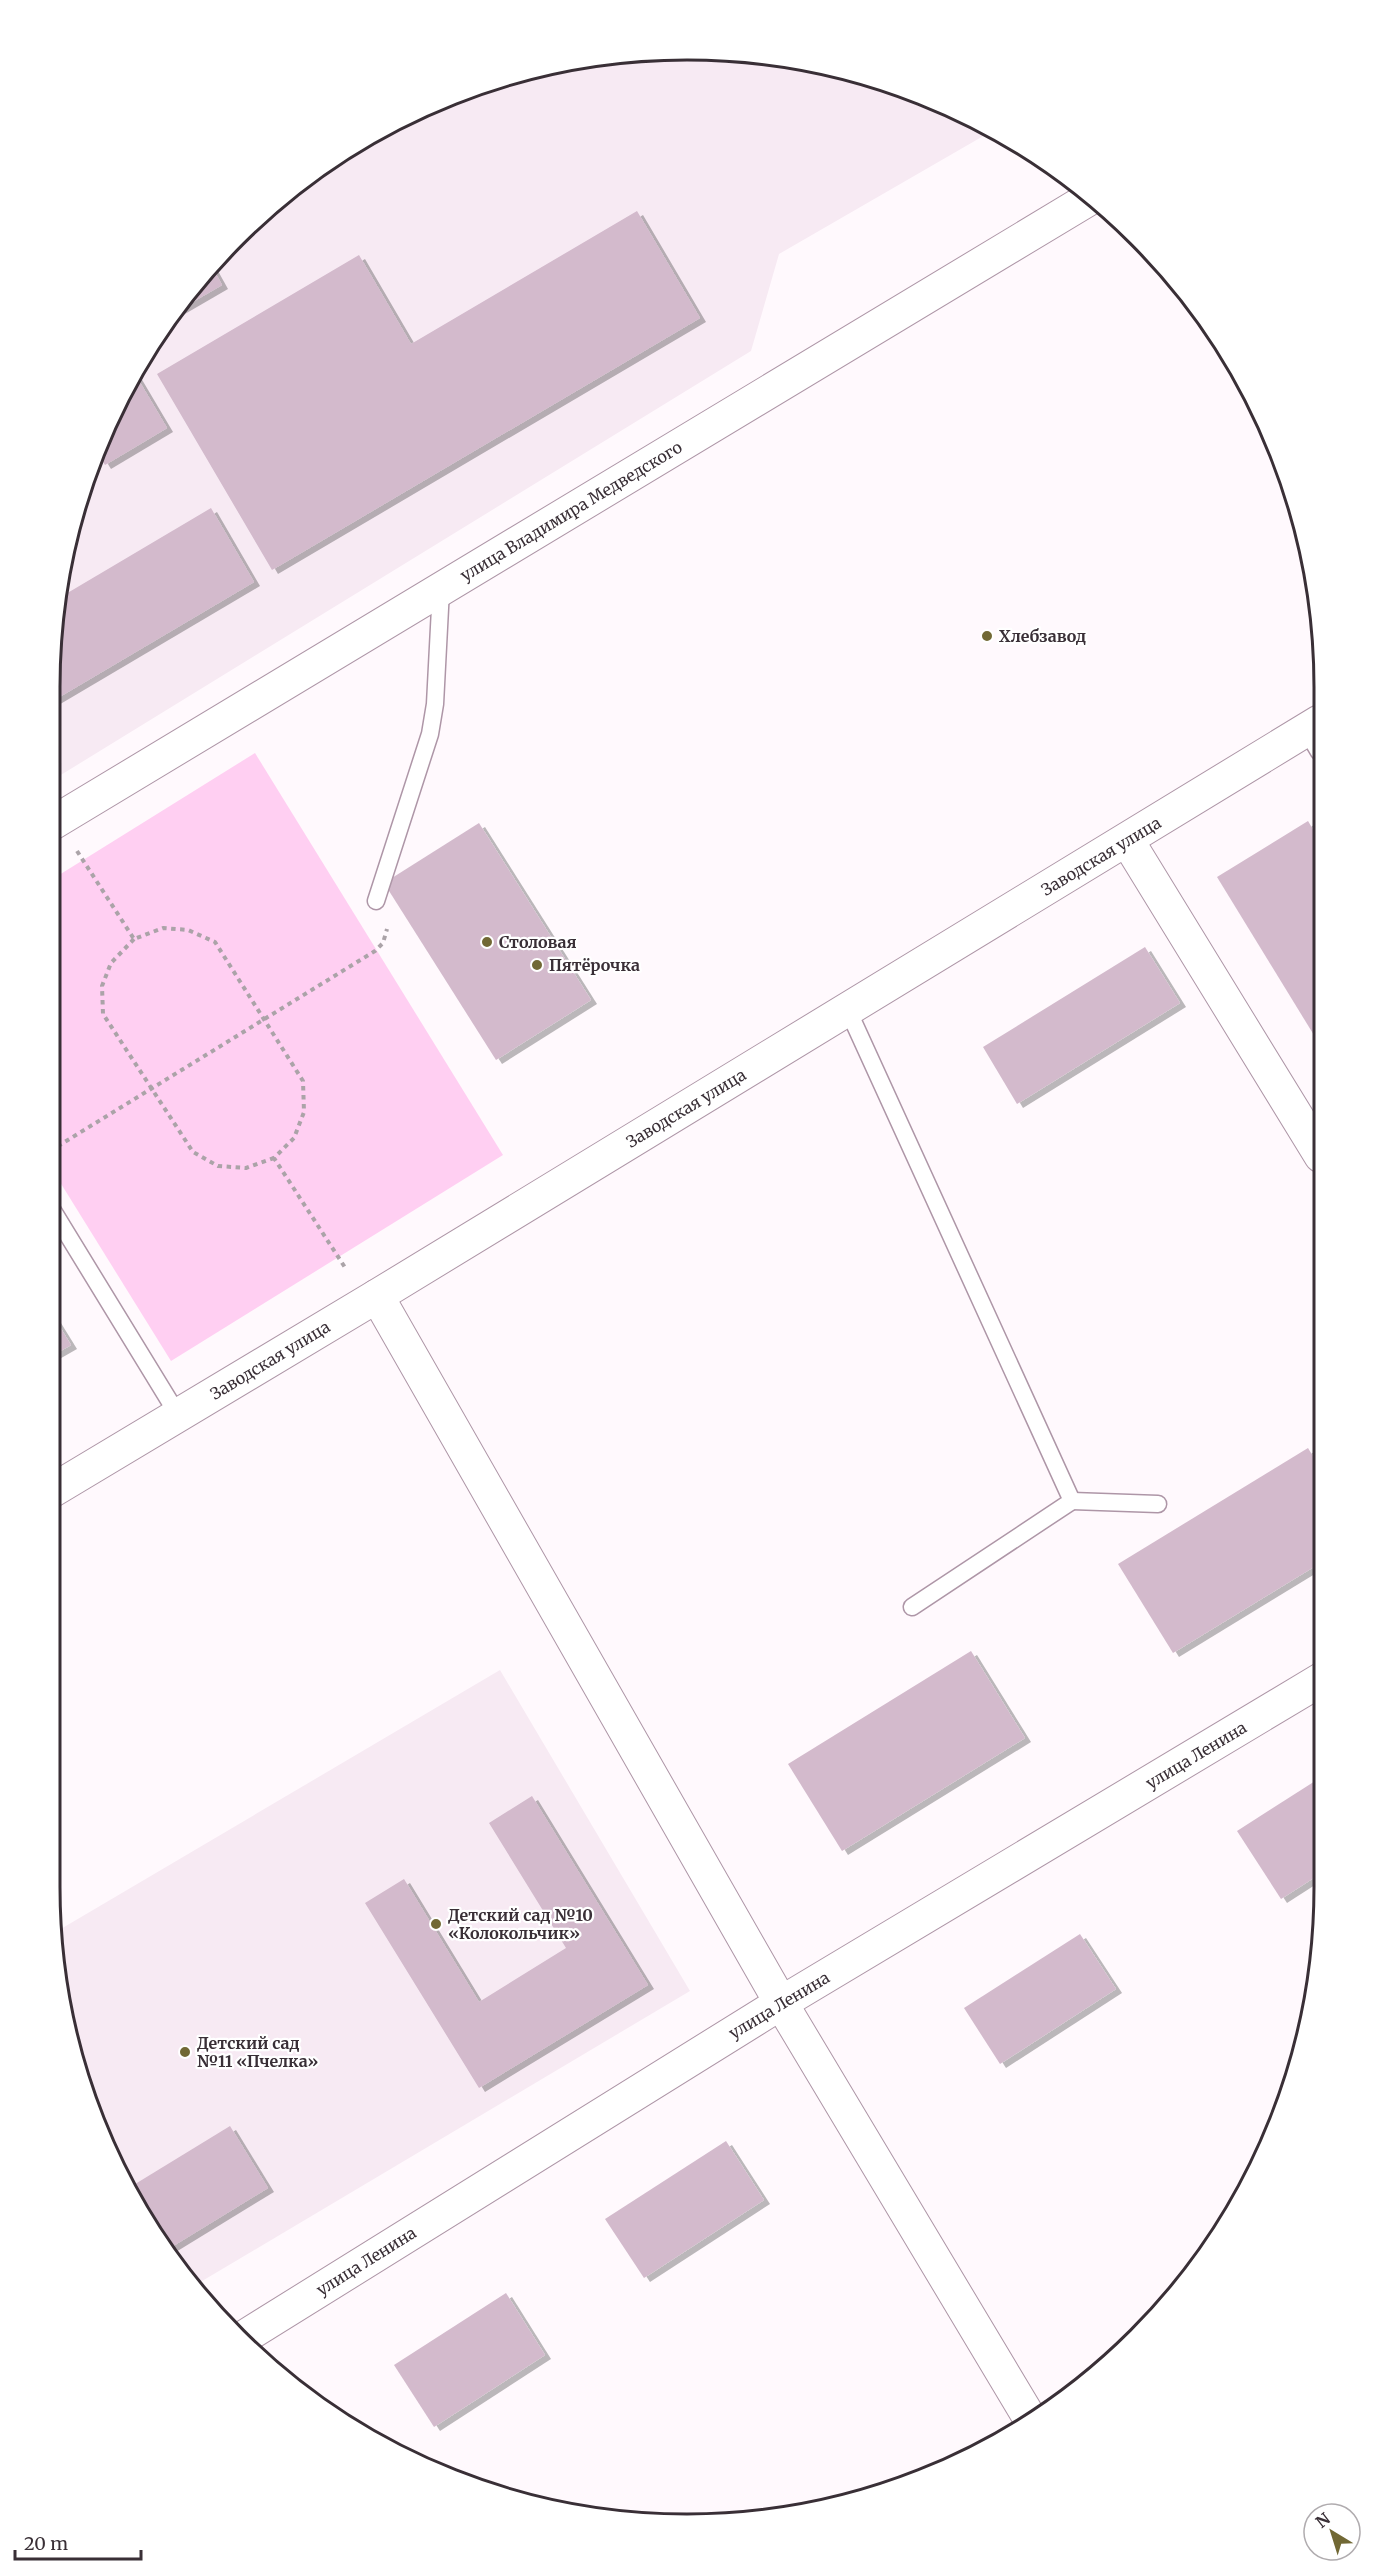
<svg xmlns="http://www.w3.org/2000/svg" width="1374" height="2574" font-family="Merriweather,serif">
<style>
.built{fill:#f7eaf3}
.green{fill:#ffcff2}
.building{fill:#d3bacc;filter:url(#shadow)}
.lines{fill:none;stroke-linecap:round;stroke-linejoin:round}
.service-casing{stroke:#ae96a7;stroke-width:19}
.minor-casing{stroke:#ae96a7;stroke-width:35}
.path{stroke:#aba3a8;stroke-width:4;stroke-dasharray:4.5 4.5;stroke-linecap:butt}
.service{stroke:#fff;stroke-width:16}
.minor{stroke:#fff;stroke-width:33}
.poi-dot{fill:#716834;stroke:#fff;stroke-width:2}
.labels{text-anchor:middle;stroke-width:4.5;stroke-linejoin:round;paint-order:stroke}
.street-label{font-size:16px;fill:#392f36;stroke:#fff}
.poi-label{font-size:16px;font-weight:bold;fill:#392f36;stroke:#fff;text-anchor:start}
.rim{fill:none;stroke:#392f36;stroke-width:3}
</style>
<defs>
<filter id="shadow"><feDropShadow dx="6" dy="4" stdDeviation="0" flood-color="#0004"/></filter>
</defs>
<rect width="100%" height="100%" fill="#fff9fd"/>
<g class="built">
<path d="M729,51L852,71L969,115L992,131L779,254L751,351L51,781V646L71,522L115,405L181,299L267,207L369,135L482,83L604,55Z"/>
<path d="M500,1670L690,1991L192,2287L181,2275L135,2205L83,2092L62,2011L54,1933Z"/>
</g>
<path class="green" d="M255,753L503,1155L171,1361L50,1166L51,880Z"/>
<g class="building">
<path d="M637,211L700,318L272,570L157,374L359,255L411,344Z"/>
<path d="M212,267L222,285L172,314L181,299Z"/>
<path d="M1178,283L1193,299L1208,325L1202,328Z"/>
<path d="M135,374L167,428L105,465L97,452L115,405Z"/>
<path d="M211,508L254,582L51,702V646L59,598Z"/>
<path d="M1308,821L1320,841V1045L1217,877Z"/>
<path d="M479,823L591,1000L496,1060L384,883Z"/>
<path d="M1145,947L1180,1003L1017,1104L983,1047Z"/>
<path d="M50,1311L71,1345L50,1357Z"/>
<path d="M1308,1448L1322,1471V1562L1173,1653L1118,1564Z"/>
<path d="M971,1651L1025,1738L842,1851L788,1764Z"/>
<path d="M1323,1776V1872L1281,1899L1237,1831Z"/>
<path d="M532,1796L648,1985L479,2088L365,1903L404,1879L479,2002L566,1948L489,1823Z"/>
<path d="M1080,1934L1116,1989L1000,2064L964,2008Z"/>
<path d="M230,2126L268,2188L165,2251L135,2205L127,2189Z"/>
<path d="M726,2141L764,2200L644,2278L605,2219Z"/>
<path d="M506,2293L545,2355L434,2427L394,2365Z"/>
</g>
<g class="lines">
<g class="service-casing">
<g id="service">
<path d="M1306,730L1319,752"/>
<path d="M376,901L430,734L435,704L441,589"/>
<path d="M848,1010L1072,1501L912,1607"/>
<path d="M50,1206L178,1415"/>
<path d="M1072,1501L1158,1504"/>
</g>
</g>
<g class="minor-casing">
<g id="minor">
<path d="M51,824L1092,197"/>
<path d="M1127,840L1321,1156"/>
<path d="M377,1296L781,2003L1032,2422"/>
<path d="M50,1492L377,1296L1319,722"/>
<path d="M241,2339L781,2003L1322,1679"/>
</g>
</g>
<g class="path">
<path d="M77,851L134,939L163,928L188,930L215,942L303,1081L304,1112L294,1138L274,1158L346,1269"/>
<path d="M134,939L111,963L102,986L103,1014L193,1152L218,1166L246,1168L274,1158"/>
<path d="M50,1151L375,951L383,943L387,929"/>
</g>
<use href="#service" class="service"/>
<use href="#minor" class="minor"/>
</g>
<g class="poi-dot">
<circle cx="987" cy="636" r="6"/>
<circle cx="487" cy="942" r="6"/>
<circle cx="537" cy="965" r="6"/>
<circle cx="436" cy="1924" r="6"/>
<circle cx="185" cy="2052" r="6"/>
</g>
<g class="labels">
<g class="street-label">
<text transform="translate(571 511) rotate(-31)" y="6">улица Владимира Медведского</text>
<text transform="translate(1101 856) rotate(-31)" y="6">Заводская улица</text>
<text transform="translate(686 1108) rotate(-31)" y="6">Заводская улица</text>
<text transform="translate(270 1360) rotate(-31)" y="6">Заводская улица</text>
<text transform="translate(1196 1755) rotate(-31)" y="6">улица Ленина</text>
<text transform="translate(779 2005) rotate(-31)" y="6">улица Ленина</text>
<text transform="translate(366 2261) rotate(-32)" y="6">улица Ленина</text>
</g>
<g class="poi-label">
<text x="999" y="642">Хлебзавод</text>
<text x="499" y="948">Столовая</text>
<text x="549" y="971">Пятёрочка</text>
<text x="448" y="1921">Детский сад №10<tspan x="448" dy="18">«Колокольчик»</tspan></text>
<text x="197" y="2049">Детский сад<tspan x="197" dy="18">№11 «Пчелка»</tspan></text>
</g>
</g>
<path d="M0 0H1374V2574H0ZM687 60H687A627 627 0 0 1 1314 687V1887A627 627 0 0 1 687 2514H687A627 627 0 0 1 60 1887V687A627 627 0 0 1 687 60Z" fill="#fff" fill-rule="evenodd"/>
<path class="rim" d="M687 60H687A627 627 0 0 1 1314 687V1887A627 627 0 0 1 687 2514H687A627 627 0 0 1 60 1887V687A627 627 0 0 1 687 60Z"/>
<g transform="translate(1332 2532) rotate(322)"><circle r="28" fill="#ffffff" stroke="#b0acaf" stroke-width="1.5"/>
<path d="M0-4.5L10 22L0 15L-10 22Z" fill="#716834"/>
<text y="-9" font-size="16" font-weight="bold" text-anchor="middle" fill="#392f36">N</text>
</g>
<path d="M15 2550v9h126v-9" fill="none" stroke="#392f36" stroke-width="3"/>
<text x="24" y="2550" font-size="18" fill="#392f36" stroke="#ffffff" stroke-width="4.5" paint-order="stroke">20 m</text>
</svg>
